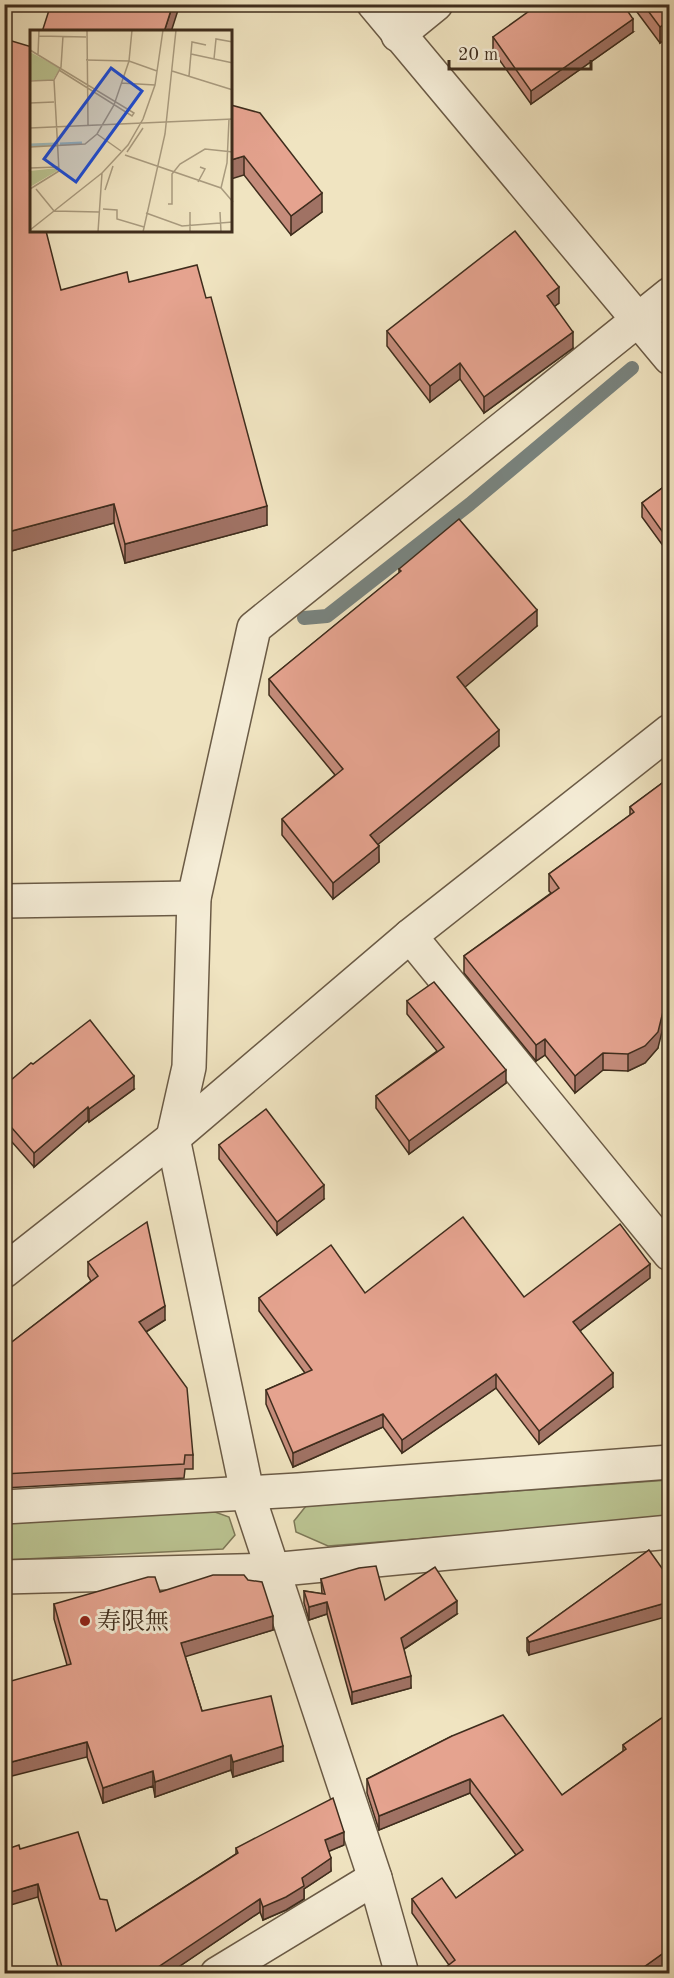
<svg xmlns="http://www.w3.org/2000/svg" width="674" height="1978" font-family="'Old Standard TT','Noto Serif JP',serif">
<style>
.green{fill:#bbc492;stroke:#7d7858;stroke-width:1.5}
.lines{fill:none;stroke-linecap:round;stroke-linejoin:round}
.stream{stroke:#79837e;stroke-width:14}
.minor-casing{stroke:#6b5b46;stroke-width:36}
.minor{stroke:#f5edd7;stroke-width:33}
.wall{fill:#c58c7b;stroke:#3f2d1d;stroke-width:1.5}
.shaded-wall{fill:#a07264;stroke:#3f2d1d;stroke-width:1.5}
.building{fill:#e5a38f;stroke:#3f2d1d;stroke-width:1.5}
.poi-dot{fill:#8f2418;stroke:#f5edd7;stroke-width:2}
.labels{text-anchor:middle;stroke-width:6;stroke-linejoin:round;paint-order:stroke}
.poi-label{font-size:24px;fill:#3f2d1d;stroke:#f5edd7;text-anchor:start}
.inset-river{fill:none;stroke:#a0bcbe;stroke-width:3}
.inset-road{fill:none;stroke:#a99b7f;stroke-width:1.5}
.view{fill:#1d4ed8;fill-opacity:0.15;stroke:#1d4ed8;stroke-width:3}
.inset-edge{fill:none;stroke:#3f2d1d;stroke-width:3}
</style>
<rect width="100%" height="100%" fill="#f0e4c1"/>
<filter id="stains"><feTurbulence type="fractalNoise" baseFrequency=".00333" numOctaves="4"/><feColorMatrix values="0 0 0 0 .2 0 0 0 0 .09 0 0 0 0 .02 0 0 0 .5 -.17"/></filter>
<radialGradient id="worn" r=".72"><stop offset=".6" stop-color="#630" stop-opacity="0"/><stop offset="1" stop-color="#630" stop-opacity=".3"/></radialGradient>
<g class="green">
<path d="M669,1480V1519L328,1546L296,1532L294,1521L306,1506Z"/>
<path d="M201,1507L229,1517L235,1535L223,1549L5,1560V1523Z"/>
</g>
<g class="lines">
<path class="stream" d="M304,618L327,616L470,504L632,368"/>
<g class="minor-casing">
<g id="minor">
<path d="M374,4L670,358"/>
<path d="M398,35L436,4"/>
<path d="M4,901L194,898"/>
<path d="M410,936L670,1254"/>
<path d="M4,1271L173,1138L410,936L670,731"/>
<path d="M4,1507L298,1490L670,1462"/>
<path d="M4,1577L271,1570L670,1532"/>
<path d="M217,1974L375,1878"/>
<path d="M402,1974L375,1878L247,1492L173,1138L189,1067L194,898L254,628L670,294"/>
</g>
</g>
<use href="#minor" class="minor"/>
</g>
<g class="wall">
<path d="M631,4H669V36L660,43Z"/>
<path d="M633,32L531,104L493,51V37Z"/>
<path d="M32,47V231L61,290L129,282L267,525L125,563L114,523L4,553Z"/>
<path d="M231,105L322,212L291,235L244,175Z"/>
<path d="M669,105V132L663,123V110Z"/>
<path d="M559,303L554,306L573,348L484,413L460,379L430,402L387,346V331Z"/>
<path d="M669,483V554L642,517V503Z"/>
<path d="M399,569L537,626L464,687L499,746L378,844L379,862L333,899L282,835V819L335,775L269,695V679L399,573Z"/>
<path d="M669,778L658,1048L645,1063L628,1071L603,1070L575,1093L545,1055L536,1061L464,973V956L551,893L549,891V874L630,815V807Z"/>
<path d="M407,1001L506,1083L409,1154L376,1108V1096L437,1051L407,1014Z"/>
<path d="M33,1064L134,1089L89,1122L88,1120L34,1167L4,1133V1086Z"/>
<path d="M219,1145L324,1199L277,1235L219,1159Z"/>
<path d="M88,1262L165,1320L146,1332L193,1455V1469H185L184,1478L4,1488V1348L91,1281L88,1276Z"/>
<path d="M650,1278L580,1331L613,1387L539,1444L496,1388L402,1453L383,1427L293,1467L266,1404V1390L305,1373L259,1311V1298L365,1293L524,1297Z"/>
<path d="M649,1550L529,1655L527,1651V1638Z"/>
<path d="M321,1579L385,1600L457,1614L404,1649L411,1688L352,1704L327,1614L309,1620L304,1603V1591L322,1594Z"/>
<path d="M160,1592L273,1630L185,1656L202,1711L283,1761L233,1777L231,1770L155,1797L153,1786L103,1803L87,1757L67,1665L54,1619V1604Z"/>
<path d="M669,1713V1964L655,1974H437L449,1965L412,1913V1899L456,1898L516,1855L470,1793L379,1830L367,1793V1779L452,1736L562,1795L623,1751V1745Z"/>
<path d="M344,1845L328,1851L331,1871L304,1889V1899L286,1910L263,1920L260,1912L168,1974H60L38,1897L20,1849L100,1899L116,1931L236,1854V1848Z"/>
</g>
<g class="shaded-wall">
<path d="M173,4H180L171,32H164Z"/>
<path d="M633,19V32L531,104V91Z"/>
<path d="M669,20V36L660,43V27Z"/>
<path d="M244,156V175L231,179V160Z"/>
<path d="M322,193V212L291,235V216Z"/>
<path d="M559,287V303L547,312V296Z"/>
<path d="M573,332V348L484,413V397Z"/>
<path d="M460,363V379L430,402V386Z"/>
<path d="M114,504V523L4,553V533Z"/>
<path d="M267,506V525L125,563V544Z"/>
<path d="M537,610V626L457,694V677Z"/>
<path d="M499,730V746L370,851V835Z"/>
<path d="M379,846V862L333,899V883Z"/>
<path d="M669,987V1003L658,1048L645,1063L628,1071V1054Z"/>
<path d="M545,1039V1055L536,1061V1045Z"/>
<path d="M603,1053V1070L575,1093V1076Z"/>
<path d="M506,1070V1083L409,1154V1141Z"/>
<path d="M134,1076V1089L89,1122V1109Z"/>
<path d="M88,1107V1120L34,1167V1153Z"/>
<path d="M324,1185V1199L277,1235V1222Z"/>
<path d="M650,1264V1278L573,1336V1322Z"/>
<path d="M165,1306V1320L139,1336V1322Z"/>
<path d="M613,1373V1387L539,1444V1431Z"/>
<path d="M496,1374V1388L402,1453V1440Z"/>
<path d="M383,1414V1427L293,1467V1453Z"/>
<path d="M457,1601V1614L401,1651V1638Z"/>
<path d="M327,1602V1614L309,1620V1607Z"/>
<path d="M669,1602V1616L529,1655V1642Z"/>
<path d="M273,1616V1630L181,1658V1643Z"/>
<path d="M411,1676V1688L352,1704V1692Z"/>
<path d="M87,1742V1757L4,1778V1764Z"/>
<path d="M283,1746V1761L233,1777V1762Z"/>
<path d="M231,1755V1770L155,1797V1782Z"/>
<path d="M153,1771V1786L103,1803V1788Z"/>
<path d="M470,1779V1793L379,1830V1816Z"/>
<path d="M344,1832V1845L325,1853V1840Z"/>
<path d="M331,1858V1871L304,1889V1899L286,1910L263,1920V1907L302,1878Z"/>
<path d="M38,1884V1897L4,1907V1894Z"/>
<path d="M260,1899V1912L168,1974H140Z"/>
<path d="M669,1949V1964L655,1974H634Z"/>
</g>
<g class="building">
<path d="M51,4H173L164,32H42Z"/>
<path d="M539,4H623L633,19L531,91L493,37Z"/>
<path d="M643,4H669V20L660,27Z"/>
<path d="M5,39L32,47V173L30,172L32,177V231H46L61,290L127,272L129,282L197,265L206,298L211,297L267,506L125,544L114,504L4,533Z"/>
<path d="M231,105L260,113L322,193L291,216L244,156L231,160Z"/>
<path d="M669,105V119L663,110Z"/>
<path d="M515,231L559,287L547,296L573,332L484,397L460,363L430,386L387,331Z"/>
<path d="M669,483V541L642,503Z"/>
<path d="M459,519L537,610L457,677L499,730L370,835L379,846L333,883L282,819L343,769L269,679L401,571L399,569Z"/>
<path d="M669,778V987L658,1032L645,1046L628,1054L603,1053L575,1076L545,1039L536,1045L464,956L559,888L549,874L634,812L630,807Z"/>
<path d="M434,982L506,1070L409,1141L376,1096L444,1047L407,1001Z"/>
<path d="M90,1020L134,1076L89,1109L88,1107L34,1153L4,1119V1086L31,1063L33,1064Z"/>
<path d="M266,1109L324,1185L277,1222L219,1145Z"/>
<path d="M463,1217L524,1297L620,1224L650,1264L573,1322L613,1373L539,1431L496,1374L402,1440L383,1414L293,1453L266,1390L312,1370L259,1298L331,1245L365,1293Z"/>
<path d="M147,1222L165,1306L139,1322L187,1388L193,1455H185L184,1464L4,1474V1348L98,1276L88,1262Z"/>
<path d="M649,1550L669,1578V1602L529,1642L527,1638Z"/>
<path d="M376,1566L385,1600L435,1567L457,1601L401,1638L411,1676L352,1692L327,1602L309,1607L304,1591L325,1594L321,1579L359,1568Z"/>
<path d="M213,1575H244L248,1580L262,1582L273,1616L181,1643L202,1711L271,1696L283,1746L233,1762L231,1755L155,1782L153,1771L103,1788L87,1742L4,1764V1683L71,1664L54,1604L148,1577H155L160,1592Z"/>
<path d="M669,1713V1949L634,1974H437L455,1960L412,1899L442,1878L456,1898L523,1850L470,1779L379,1816L367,1779L452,1736L503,1715L562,1795L626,1749L623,1745Z"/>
<path d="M333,1798L344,1832L325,1840L331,1858L302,1878L304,1886L286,1897L263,1907L260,1899L158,1967L140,1974H64L38,1884L4,1894V1850L19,1845L20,1849L78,1832L100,1899L107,1900L116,1931L238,1853L236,1848Z"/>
</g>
<circle class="poi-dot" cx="85" cy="1621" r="6"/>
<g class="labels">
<g class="poi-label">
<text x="97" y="1629">寿限無</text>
</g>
</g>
<g transform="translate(30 30)">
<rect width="202" height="202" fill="#f0e4c1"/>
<path d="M0,22L30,38L23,50H0ZM27,138V141L0,157V141Z" fill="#bbc492"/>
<path class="inset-river" d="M30,114L52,113M0,115L25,114"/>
<path class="inset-road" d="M57,0L58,95M9,6L56,7M0,20L104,83L102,86L29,40M8,24L9,0M161,24L203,33M184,29L186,9L203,12M56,30L99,31L127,41M142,41L203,60M159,46L162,12L176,15M0,51L24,50M91,53L125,55M0,73L24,72M0,98L203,89M67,104L91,121M0,117L55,114L67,104L84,75L99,31L102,0M97,122L113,98M95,125L191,158L203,172M0,138L28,137M168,152L175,139L170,137M191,158L197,133L199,89M0,159L29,141L24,50L31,37L33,6M6,159L24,181L69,182M75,160L83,136M138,174H142V144L150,134L175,119L203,122M73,179L87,180V189L114,197M190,182L191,202M116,183L152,196L203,192M0,200L72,143M68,202L72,143L98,115L113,89L125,55L133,0M113,202L135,104L146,0M160,202V182"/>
<path class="view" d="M81,38L112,61L46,152L14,129Z"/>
<rect width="202" height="202" class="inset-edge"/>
</g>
<rect width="674" height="1978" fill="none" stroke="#f0e4c1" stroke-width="24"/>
<rect x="6" y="6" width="662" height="1966" fill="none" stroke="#3f2d1d" stroke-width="3"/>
<rect x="12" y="12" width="650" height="1954" fill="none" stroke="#3f2d1d" stroke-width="1.5"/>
<path d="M449 60v9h142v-9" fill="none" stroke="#3f2d1d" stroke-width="3"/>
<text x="458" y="60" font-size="18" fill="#3f2d1d" stroke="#f5edd7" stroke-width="4.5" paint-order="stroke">20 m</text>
<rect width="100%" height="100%" filter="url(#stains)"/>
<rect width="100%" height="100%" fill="url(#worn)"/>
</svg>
